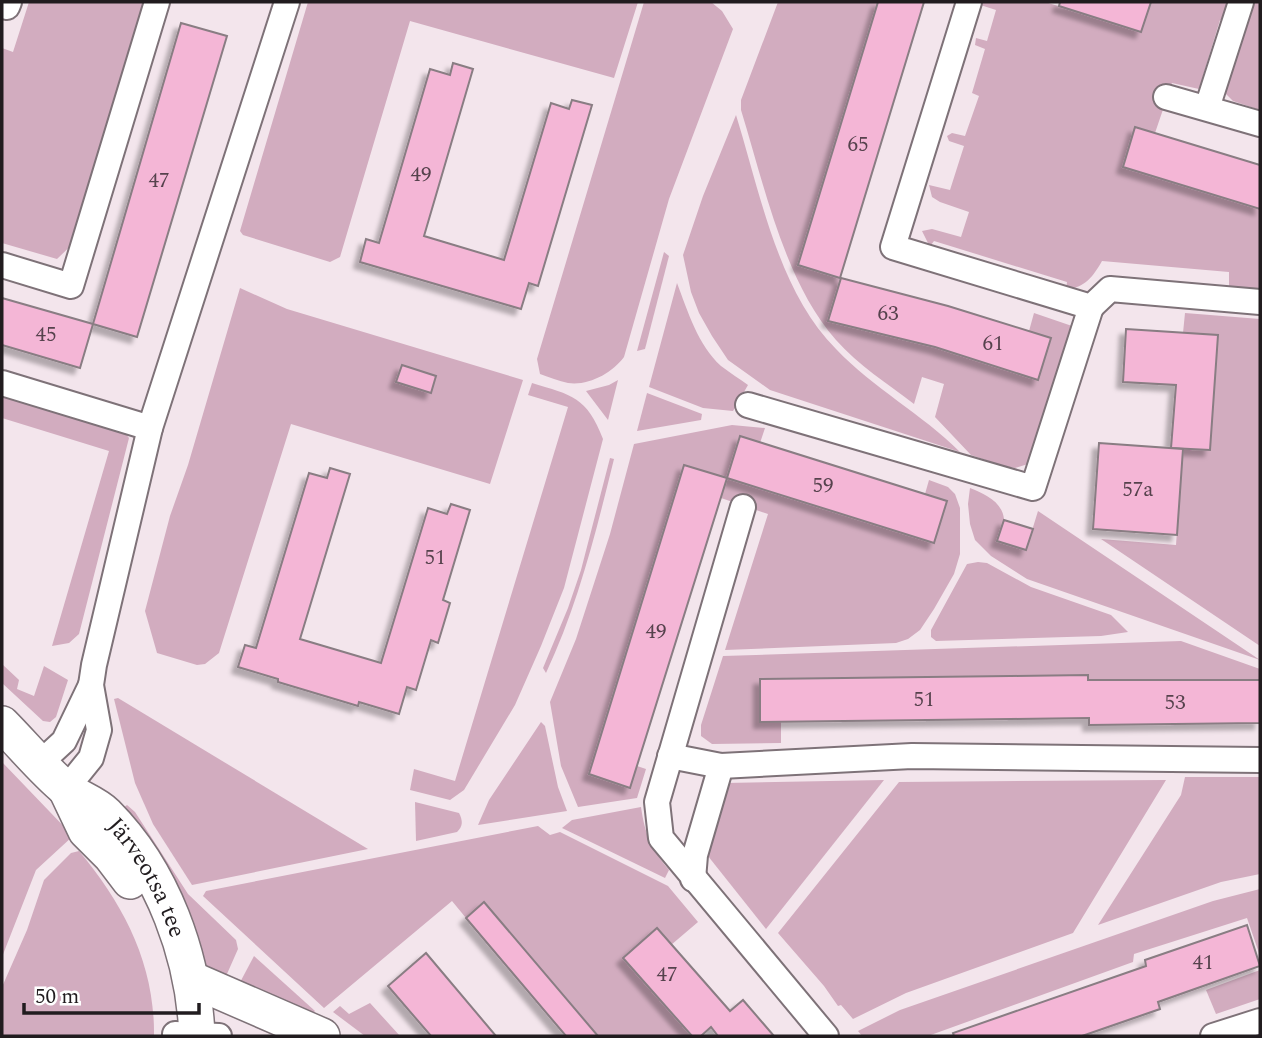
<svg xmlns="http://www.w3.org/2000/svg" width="1262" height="1038" font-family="Spectral,serif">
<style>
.green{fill:#d2acbf}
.building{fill:#f4b6d6;stroke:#897d83;stroke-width:2;filter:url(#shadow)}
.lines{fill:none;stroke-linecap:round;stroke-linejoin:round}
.minor-casing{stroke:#7e7278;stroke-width:28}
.secondary-casing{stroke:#7e7278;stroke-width:38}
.minor{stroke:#fff;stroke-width:24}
.secondary{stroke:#fff;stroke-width:35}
.labels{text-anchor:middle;stroke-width:6;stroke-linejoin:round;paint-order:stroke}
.number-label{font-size:21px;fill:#56424d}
.street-label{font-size:24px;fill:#211c1f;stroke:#fff}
</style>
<defs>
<filter id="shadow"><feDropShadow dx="-6" dy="6" stdDeviation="2" flood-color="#0004"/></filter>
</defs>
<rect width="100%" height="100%" fill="#f3e5ec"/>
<g class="green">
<path d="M29,2H153L84,233L57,259L2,243V48L13,52Z"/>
<path d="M308,2H638L614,78L410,21L340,257L330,262L243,235L240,231Z"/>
<path d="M644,2H711L722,11L733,29L669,199L624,357C612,373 589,386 568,383C559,381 549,377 540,374L537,359Z"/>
<path d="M778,2H878L798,265L841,278L829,321L935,347L1038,380L1051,339L1029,331L1034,313L1072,326L1074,336L1035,457L1028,464L1015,468L1003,466L971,455L935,417L944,384L922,377L914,404C888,384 858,365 836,340C784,281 764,184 741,110V100Z"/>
<path d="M971,2H1045L1141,31L1151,2H1228V22L1220,20L1199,89L1172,83L1155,133L1135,127L1123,167L1260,209V292L1229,290V272L1102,261C1093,277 1085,287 1066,290L1067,282L934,241L931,245L928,243L922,231L932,229L961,237L969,212L940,202L932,197L929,185L950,190L964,146L949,141L947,136L952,133L965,136L979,96L972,93L985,49L975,45L976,38L987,41L996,10Z"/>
<path d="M1253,2H1260V110L1233,101L1225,93Z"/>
<path d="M736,115C760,192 778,291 836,349C873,388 922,414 960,452L770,390L728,360L712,336L699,313L691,292L683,255L703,196Z"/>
<path d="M664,252L669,256L645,349L637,351Z"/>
<path d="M677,283C688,312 698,345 721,366C730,373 740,379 748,385L733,411L703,408L649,387Z"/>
<path d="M240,288L287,309L523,380L490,484L291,424L219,653L205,664L197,665L157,653L145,611L170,516L188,465Z"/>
<path d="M1185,313L1260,319V646L1101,539L1176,545L1183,448L1210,450L1183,333Z"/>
<path d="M618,380L608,420L586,391L609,385Z"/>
<path d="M532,383C572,395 587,397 603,439L564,588L541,646L515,705L464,790L450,800L410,790L414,769L455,781L568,407L528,395Z"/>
<path d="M647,393L702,414L701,420L637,431Z"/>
<path d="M2,394L126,434L129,438L79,634L69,643L52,646L109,451L2,418Z"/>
<path d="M732,425L765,428L760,443L739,437L727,478L934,543L947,501L925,494L929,480L948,487L955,494L960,508V554L954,574L934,609L920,630L908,639L896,643L725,650L768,514L721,498L726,478L684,465L589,774L630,788L637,766L646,769L637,798L578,807L561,766L550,702L576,639L610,534L634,444Z"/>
<path d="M610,458L614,459C596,532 578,605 546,673L543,668L568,608L581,570Z"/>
<path d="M970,488C984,494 1002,501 1004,519C1004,525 999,535 998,541L1026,550L1038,511L1260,660L1027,579L991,556L975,540L970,524L968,504Z"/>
<path d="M978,562L987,563L1031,587L1111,615L1128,632L1101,636L936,641L931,637V630L967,564Z"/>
<path d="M1181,641L1260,669V680H1089L1087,675L760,679V721H781V743L712,744L701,736V725L723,656Z"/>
<path d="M2,664L19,680L17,689L34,696L44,666L68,680L56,717L50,722L43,721L2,683Z"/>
<path d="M118,698L368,849L192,885L153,824L135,783L114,699Z"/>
<path d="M541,722L545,726L558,787L567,811L478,825L489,800Z"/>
<path d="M2,762L73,836L36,870L2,957Z"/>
<path d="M1185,777H1260V874L1221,882L1098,925L1181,795Z"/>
<path d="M884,780L766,929L704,851L725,783Z"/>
<path d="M1166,780L1073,933L906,993L853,1019L841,1005L838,1006L824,986L778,933L899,782Z"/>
<path d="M415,802L459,813C463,821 463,826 457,832L416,841Z"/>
<path d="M127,805L135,812L188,894L236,940L238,949L223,983L205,966L119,811Z"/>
<path d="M641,807C645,835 651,848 669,870L665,878L562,828L572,820Z"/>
<path d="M538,826L550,835L560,832L668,886L698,922L671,945L657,928L623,958L692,1036H598L484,902L466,918L452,901L324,1008L203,896L206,891Z"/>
<path d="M79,851C124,905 155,964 154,1036H2V987L27,930L44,880L71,853Z"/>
<path d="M1260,889V956L1247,918L1134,954L1133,962L928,1036H862L858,1031L900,1010L1213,901Z"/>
<path d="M254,956L315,1011L311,1016L237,988Z"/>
<path d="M1260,970V999L1216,1014L1206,990Z"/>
<path d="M370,1003L400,1036H365L333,1012L340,1006L349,1014Z"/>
</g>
<g class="building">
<path d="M878,2H924L840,278L798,265Z"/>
<path d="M1060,2H1151L1141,32L1059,6Z"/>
<path d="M181,23L227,36L137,337L93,324Z"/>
<path d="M453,63L473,69L424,236L504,260L551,103L569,109L572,100L592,105L538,286L529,283L521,309L360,262L366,239L379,243L430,69L450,75Z"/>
<path d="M1135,127L1260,165V209L1123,167Z"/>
<path d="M841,278L948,306L1051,338L1038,380L935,347L828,321Z"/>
<path d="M2,298L93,324L80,368L2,345Z"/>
<path d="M1126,329L1218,335L1210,450L1171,448L1176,385L1123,382Z"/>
<path d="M402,365L436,376L431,393L396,382Z"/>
<path d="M740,436L947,501L934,543L727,478Z"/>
<path d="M1099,443L1183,449L1177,535L1093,529Z"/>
<path d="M684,465L727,478L630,788L589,774Z"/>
<path d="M330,468L350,474L300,639L381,663L428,508L447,514L451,504L470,510L443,600L450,603L438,643L431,640L416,690L407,687L399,714L359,702L358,706L278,682V679L238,667L245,645L256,648L309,473L327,478Z"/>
<path d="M1004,520L1033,529L1026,550L997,541Z"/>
<path d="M1088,675V680H1260V723L1089,725V718L760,722V679Z"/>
<path d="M484,902L598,1036H566L466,918Z"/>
<path d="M1247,925L1260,966L1158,1002L1160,1009L1082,1036H954L953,1033L1146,966L1145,960Z"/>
<path d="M657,928L730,1011L743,1000L774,1036H718L711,1027L701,1036H692L623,958Z"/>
<path d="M426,953L496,1036H431L388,986Z"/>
</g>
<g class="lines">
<g class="minor-casing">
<g id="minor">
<path d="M969,2L893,247L1091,307L1110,289L1260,302"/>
<path d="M2,6L7,7L9,2"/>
<path d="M1166,97L1260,124"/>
<path d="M1207,108L1241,2"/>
<path d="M2,265L71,286L157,2"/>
<path d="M2,383L150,428"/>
<path d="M748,405L1033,488L1091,307"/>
<path d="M743,507L657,802L661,838L826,1036"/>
<path d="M670,756L721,766L912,756L1260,760"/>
<path d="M40,763L64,741L91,685"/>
<path d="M66,789L91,758L99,730L91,685L94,665L150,428L287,2"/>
<path d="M693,879L695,855L721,766"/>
<path d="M175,1034L219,1036"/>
<path d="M1213,1036L1260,1021"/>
</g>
</g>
<g class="secondary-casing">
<g id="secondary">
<path id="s1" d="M2,724C23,745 43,770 66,789C78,798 95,803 106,814C163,871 194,957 197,1036"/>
<path d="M66,789L86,831L111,856L130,881"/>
<path d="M191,979L322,1036"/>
</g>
</g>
<use href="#minor" class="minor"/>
<use href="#secondary" class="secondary"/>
</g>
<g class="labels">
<g class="number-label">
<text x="858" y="151">65</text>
<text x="421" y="181">49</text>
<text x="159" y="187">47</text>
<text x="888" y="320">63</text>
<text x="46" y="341">45</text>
<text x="993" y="350">61</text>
<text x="823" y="492">59</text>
<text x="1138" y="496">57a</text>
<text x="435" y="564">51</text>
<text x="656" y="638">49</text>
<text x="924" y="706">51</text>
<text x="1175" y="709">53</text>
<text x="1203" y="969">41</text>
<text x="667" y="981">47</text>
</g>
<g class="street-label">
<text dy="8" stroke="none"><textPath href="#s1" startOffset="215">Järveotsa tee</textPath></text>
</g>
</g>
<rect width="1262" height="1038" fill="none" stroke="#211c1f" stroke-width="7"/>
<path d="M24 1003v10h175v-10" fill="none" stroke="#211c1f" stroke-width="3.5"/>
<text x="35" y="1003" font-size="21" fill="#211c1f" stroke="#ffffff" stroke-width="5" paint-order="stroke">50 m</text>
</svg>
